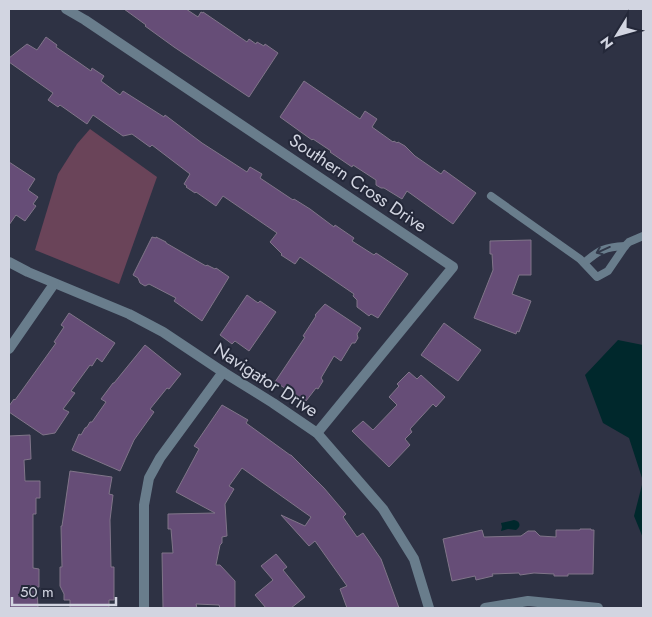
<svg xmlns="http://www.w3.org/2000/svg" width="652" height="617" font-family="Jost,sans-serif">
<style>
.green{fill:#6a4459}
.water{fill:#00282c}
.building{fill:#664d77;stroke:#807589}
.lines{fill:none;stroke-linecap:round;stroke-linejoin:round}
.service{stroke:#697d8c;stroke-width:8}
.minor{stroke:#697d8c;stroke-width:10}
.oneway{stroke:#32394a}
.labels{text-anchor:middle;stroke-width:4;stroke-linejoin:round;paint-order:stroke}
.street-label{font-size:18px;fill:#d2d5e1;stroke:#242839}
</style>
<rect width="100%" height="100%" fill="#2e3244"/>
<path class="green" d="M90,129L157,177L119,284L35,250L58,174L77,144Z"/>
<g class="water">
<path d="M618,340L643,345V538L634,516L643,481L629,438L603,423L585,375Z"/>
<path d="M514,520C521,521 521,527 516,530L508,529L501,531L502,527L501,523Z"/>
</g>
<g class="building">
<path d="M124,9H186L198,17L201,12L203,13V12L247,42L249,39L256,44L257,42L264,46L265,44L278,53L249,97L174,47L145,26L146,25Z"/>
<path d="M46,37L57,45L56,47L81,64L91,71L92,68L104,76L101,81L120,95L123,91L164,117L165,115L202,143L247,172L250,167L262,174L260,178L293,200L294,199L310,209L334,227L335,225L354,238L352,241L374,255L376,253L408,274L378,318L371,314L369,316L357,307V300L353,296L354,294L300,257L295,264L281,255L282,254L270,242L277,233L223,196L216,206L196,192L195,193L186,187L187,186L184,184L190,174L152,145L150,147L132,134L123,136L93,115L87,124L60,105L58,107L48,100L53,93L9,62V58L27,44L37,50Z"/>
<path d="M304,81L360,119L365,111L377,119L372,127L393,142L394,141L397,143L398,142L405,146L415,156L441,174L444,170L476,193L453,224L407,191L402,199L384,188H381L376,185V180L353,165L352,167L330,152L331,151L313,139L312,140L280,117Z"/>
<path d="M9,162L35,179L28,190L38,197L33,204L36,206L25,221L16,215L9,225Z"/>
<path d="M152,237L156,238V237L166,242V243L206,266L207,265L215,269L216,268L229,277L202,321L174,301L176,298L149,284L145,286L140,283L138,278L133,275Z"/>
<path d="M531,240V275H519L512,294L531,301L519,332L517,331L516,334L474,318L493,270L492,254H490V241Z"/>
<path d="M247,295L258,303L260,301L276,312L249,351L235,341L232,344L220,335Z"/>
<path d="M325,304L361,328L357,334L358,338L355,343H352L341,361L334,356L321,378L323,381L318,389L316,388L306,401L275,382L305,337L303,336L316,316L315,315Z"/>
<path d="M69,313L115,343L102,362L97,358L92,366L90,365L71,391L75,393L63,409L69,412L55,433L43,435L9,412V406L14,399L15,400L56,343L54,342L64,327L61,325Z"/>
<path d="M444,323L481,350L458,381L421,355Z"/>
<path d="M145,345L181,374L169,389L167,388L150,409L154,412L134,440L120,471L72,450L79,434L81,435L85,428L87,427L90,422H92L106,402L101,399L113,383H114Z"/>
<path d="M409,372L417,379L421,375L445,397L436,407L433,404L410,429L412,432L405,439L410,445L389,467L352,431L363,421L373,430L397,405L389,397L399,386L397,384Z"/>
<path d="M222,405L248,420L246,423L290,455H291L324,488L346,514L343,517L357,537L363,533L381,559L399,608H347L340,589L347,586L315,541L309,546L281,515L305,526L311,517L242,468L229,486L234,489L225,504L227,536L222,537V543L220,545L216,565H220L235,581V608H220L219,605L196,604L197,608H163L162,553H173L171,529H168V514L215,513L176,492L199,449L194,446Z"/>
<path d="M30,435L31,459L24,460L25,481H40V498H36V514H33V568L39,569V587H37L38,608H9V436Z"/>
<path d="M70,471L112,477L109,494L113,495L110,520L111,567H114V600H109V608H70V600H64V594L60,586V567H62L61,526H62Z"/>
<path d="M580,529H591V530H594L593,574H568V576H554V574L534,573L520,575L519,573L492,574L493,576L476,580L475,576L452,581L443,539L482,530L484,537L521,536L528,531H535L540,536L556,537V530H580Z"/>
<path d="M276,554L287,567L283,570L305,597L291,608H266L255,595L273,580L261,566Z"/>
</g>
<g class="lines">
<g class="service">
<path d="M491,196L580,259L597,277L608,271L625,246L629,242L643,236"/>
<path d="M584,263C599,250 605,247 625,246"/>
</g>
<g class="minor">
<path d="M66,9L85,20L453,267L317,433"/>
<path d="M9,262L28,272L129,314L163,332L223,372L273,403L317,433L383,509L414,559L429,608"/>
<path d="M9,349L54,284"/>
<path d="M144,608V505L149,478L160,458L223,372"/>
<path d="M485,608L528,601L598,608"/>
</g>
</g>
<defs><path id="oneway-shaft" d="M-6 0H5M1.5-3L5.5 0L1.5 3" fill="none" stroke-width="1.6" stroke-linecap="round" stroke-linejoin="round" transform="scale(1.25)"/></defs>
<use class="oneway" href="#oneway-shaft" transform="translate(603 250) rotate(156)"/>
<g class="labels">
<g class="street-label">
<text transform="translate(358 183) rotate(34)" y="6">Southern Cross Drive</text>
<text transform="translate(266 380) rotate(33)" y="6">Navigator Drive</text>
</g>
</g>
<rect width="652" height="617" fill="none" stroke="#d2d5e1" stroke-width="20"/>
<g transform="translate(617 35) rotate(233)" stroke="#242839" stroke-width="4" paint-order="stroke">
<path d="M0-4L9 19L0 12L-9 19Z" fill="#d2d5e1"/>
<text y="-8" font-size="14" font-weight="bold" text-anchor="middle" fill="#d2d5e1">N</text>
</g>
<path d="M12 597v8h104v-8" fill="none" stroke="#d2d5e1" stroke-width="2.5"/>
<text x="20" y="597" font-size="15" fill="#d2d5e1" stroke="#242839" stroke-width="4" paint-order="stroke">50 m</text>
</svg>
